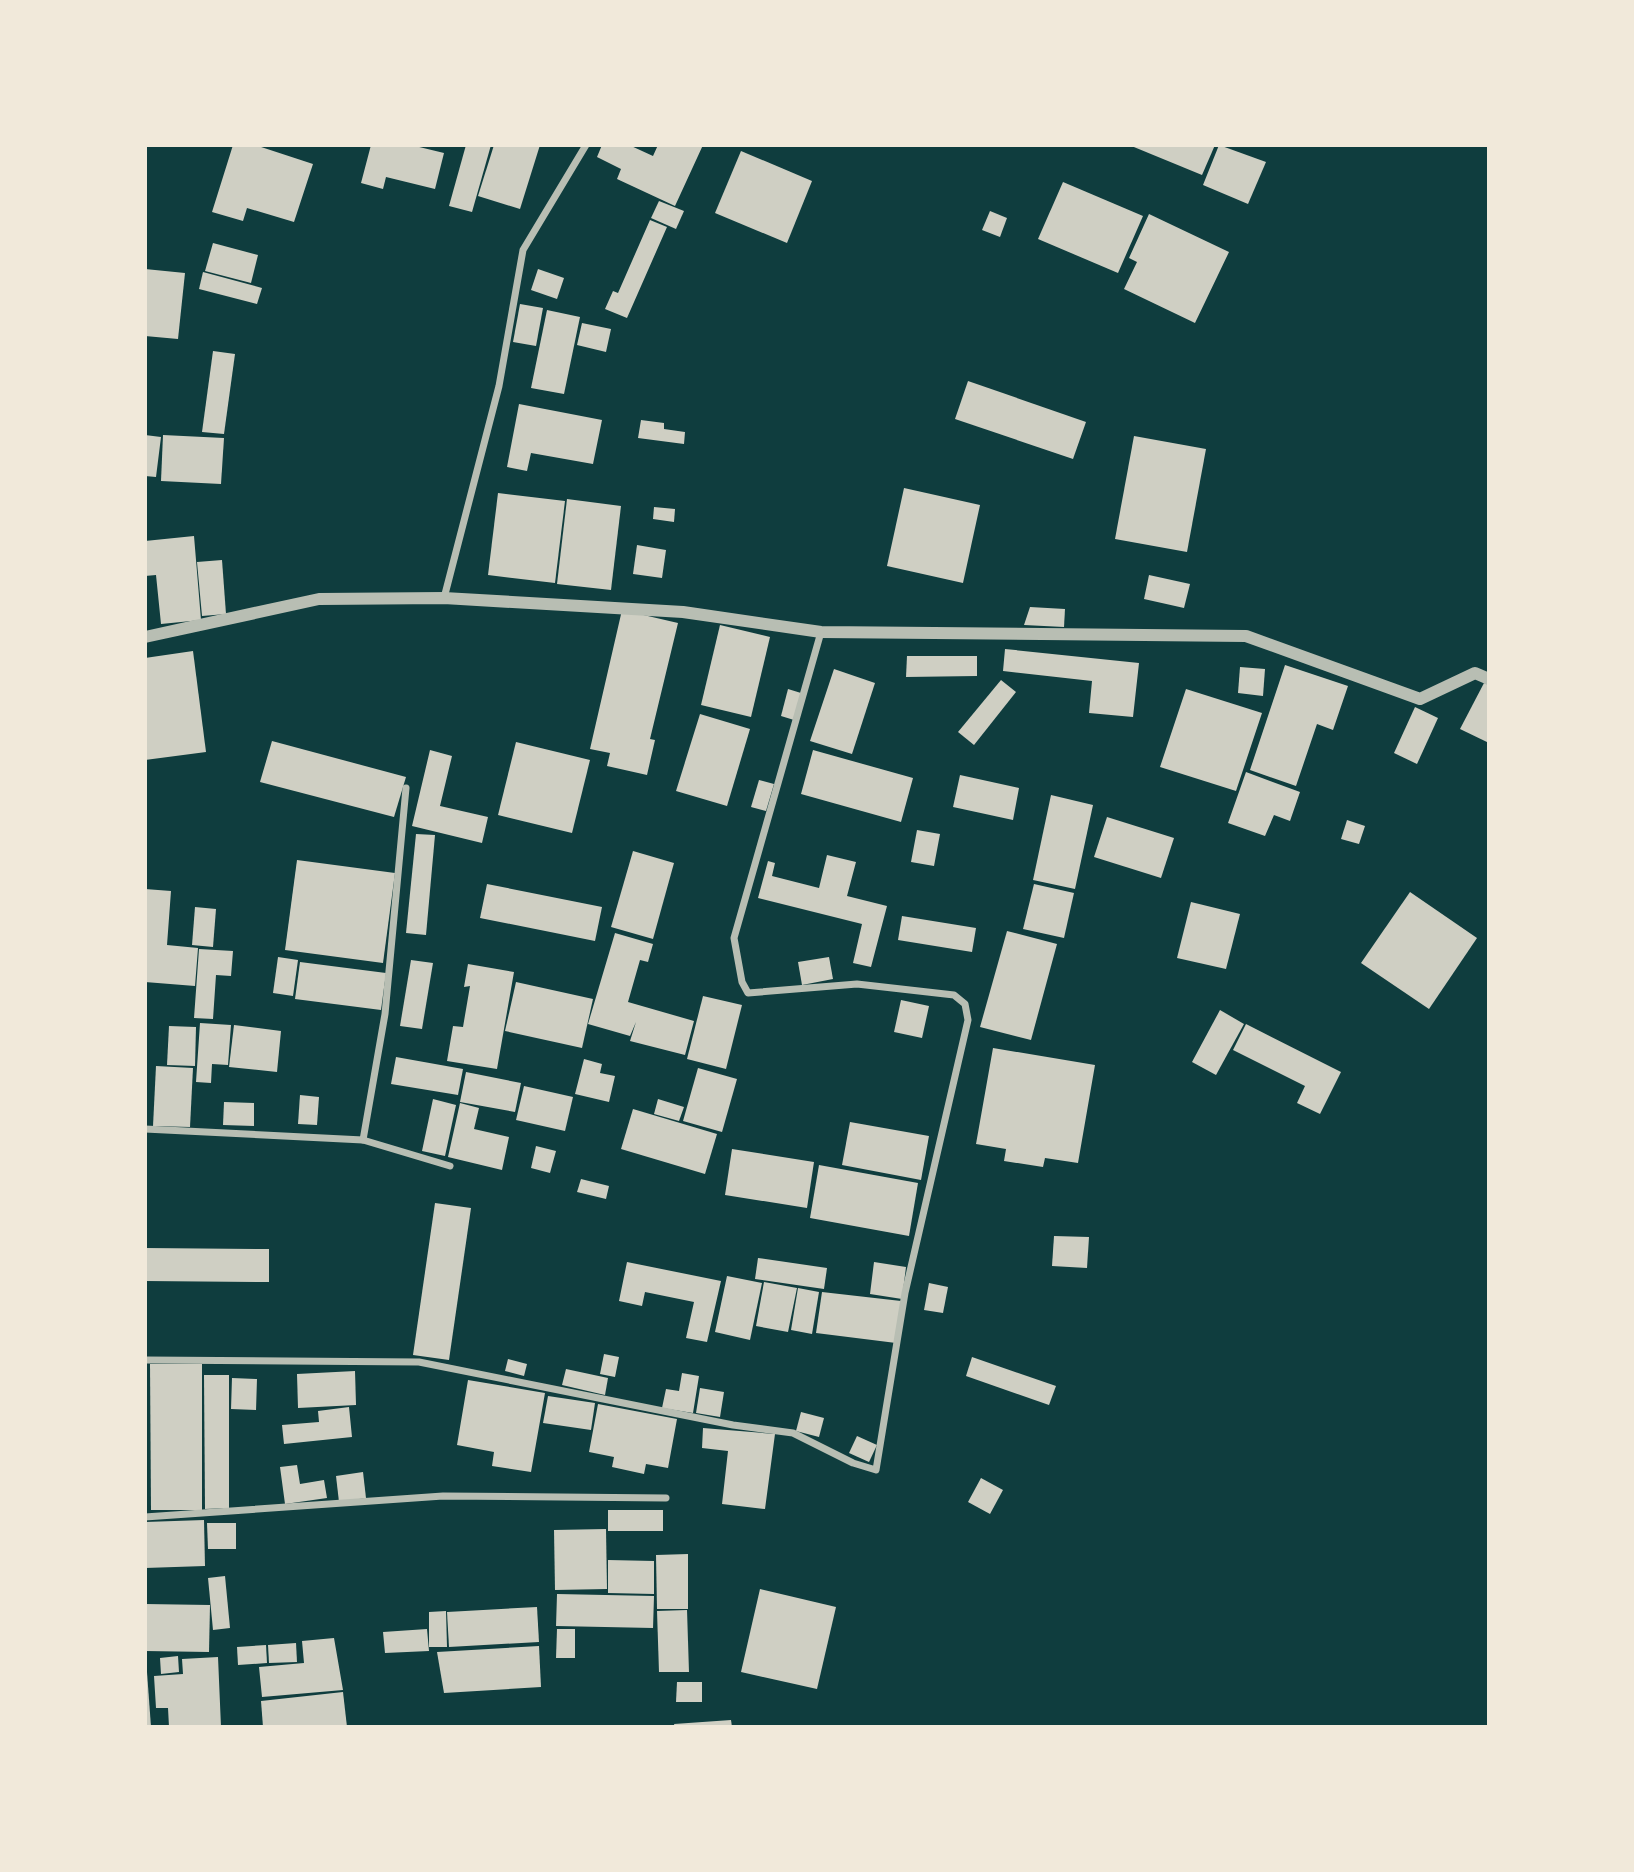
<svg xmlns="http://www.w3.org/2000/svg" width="1634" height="1872" font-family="'Libre Baskerville',serif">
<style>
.building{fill:#cfcfc3}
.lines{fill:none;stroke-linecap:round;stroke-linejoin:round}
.minor{stroke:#b8beb3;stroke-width:7}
.tertiary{stroke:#b8beb3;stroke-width:12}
</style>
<rect width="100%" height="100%" fill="#0f3d3e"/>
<g class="building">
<path d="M233,145H255L313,164L294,222L247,208L243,221L212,212Z"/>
<path d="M371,145H411L444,153L435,189L386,177L383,189L361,183Z"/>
<path d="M466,145H491L472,212L449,206Z"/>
<path d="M494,145H540L520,209L478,196Z"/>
<path d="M602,145H629L653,156L658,145H703L675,206L617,179L621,169L597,157Z"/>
<path d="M1129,145H1215L1202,175Z"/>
<path d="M1219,145L1266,162L1248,204L1203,185Z"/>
<path d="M741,151L812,181L787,243L715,213Z"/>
<path d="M1063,182L1143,216L1118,273L1038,239Z"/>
<path d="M659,201L684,211L676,229L651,218Z"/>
<path d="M990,211L1007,218L1000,237L982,230Z"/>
<path d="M1149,214L1229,252L1195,323L1124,289L1137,262L1129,258Z"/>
<path d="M650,220L667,227L627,318L605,309L613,291L618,293Z"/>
<path d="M213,243L258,255L251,283L205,271Z"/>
<path d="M145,269L185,273L178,339L145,336Z"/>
<path d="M538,269L564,278L557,299L531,290Z"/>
<path d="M203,272L262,288L257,304L199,289Z"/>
<path d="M520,304L543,308L536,346L513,342Z"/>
<path d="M547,310L580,317L564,394L531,388Z"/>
<path d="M582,323L611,329L606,352L577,345Z"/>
<path d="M213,351L235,354L224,434L202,432Z"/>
<path d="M968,381L1086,422L1073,459L955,419Z"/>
<path d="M519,404L602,420L593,464L531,453L527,471L507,467Z"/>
<path d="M641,420L664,423V429L685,432L684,444L638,438Z"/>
<path d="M145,435L161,437L156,477L145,476Z"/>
<path d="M163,435L224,438L221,484L161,481Z"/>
<path d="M1134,436L1206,449L1187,552L1115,539Z"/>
<path d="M904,488L980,505L963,583L887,566Z"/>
<path d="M498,493L565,501L555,583L488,575Z"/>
<path d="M567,499L621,506L611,590L557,584Z"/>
<path d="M654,507L675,509L674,522L653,519Z"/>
<path d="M194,536L201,620L161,624L156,575L145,576V541Z"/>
<path d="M637,545L666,550L662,578L633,574Z"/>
<path d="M222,560L226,614L202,616L197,562Z"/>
<path d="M1149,575L1190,584L1184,608L1144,599Z"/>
<path d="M1030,607L1065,609L1064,627L1024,625Z"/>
<path d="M622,610L678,623L650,739L655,740L647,775L607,766L610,753L590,749Z"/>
<path d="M720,625L770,637L751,717L701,705Z"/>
<path d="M1005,649L1139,663L1133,717L1089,713L1092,681L1003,671Z"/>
<path d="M193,651L206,752L145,760V658Z"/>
<path d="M907,656H977V676L906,677Z"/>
<path d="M1285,665L1348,686L1333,730L1317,724L1296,786L1250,770Z"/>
<path d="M1240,667L1265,669L1263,696L1238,693Z"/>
<path d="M834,669L875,683L852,754L810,741Z"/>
<path d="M1001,680L1016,692L974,745L958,732Z"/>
<path d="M1484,683L1489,685V743L1460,729Z"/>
<path d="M788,689L801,693L794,720L781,716Z"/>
<path d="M1186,689L1262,713L1236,791L1160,767Z"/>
<path d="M1415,707L1438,718L1417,764L1394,753Z"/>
<path d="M700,714L750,729L727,806L676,791Z"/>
<path d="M272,741L406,777L394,817L260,782Z"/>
<path d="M516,742L590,760L572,833L498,815Z"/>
<path d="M430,750L452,756L440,806L488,817L482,843L412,826Z"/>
<path d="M813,750L913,778L901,822L801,794Z"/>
<path d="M1246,772L1300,792L1290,821L1274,815L1265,836L1228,823Z"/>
<path d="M960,775L1019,788L1013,820L953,807Z"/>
<path d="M759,780L774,784L766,811L751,807Z"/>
<path d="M1051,795L1093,805L1075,889L1033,880Z"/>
<path d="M1107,817L1174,838L1161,878L1094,857Z"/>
<path d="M1347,820L1365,826L1359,844L1341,839Z"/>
<path d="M917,830L940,834L934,866L911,862Z"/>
<path d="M416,834L435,835L426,935L406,933Z"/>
<path d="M633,851L674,863L653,939L611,927Z"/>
<path d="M827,855L856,862L847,896L887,906L871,967L853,963L862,924L758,898L768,861L775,863L772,876L819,888Z"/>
<path d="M297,860L395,873L383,963L285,950Z"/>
<path d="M487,884L602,907L595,941L480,918Z"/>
<path d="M1034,884L1074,893L1064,938L1023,929Z"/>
<path d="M145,889L171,891L167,945L198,948L195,986L145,982Z"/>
<path d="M1410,892L1477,938L1429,1009L1361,963Z"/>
<path d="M1191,902L1240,914L1226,969L1177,958Z"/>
<path d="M195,907L216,909L213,947L192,945Z"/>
<path d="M902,916L976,928L972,952L898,940Z"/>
<path d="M1007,931L1057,944L1031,1040L980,1027Z"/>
<path d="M615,933L653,944L648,962L640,960L628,1002L694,1021L685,1055L630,1041L636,1022L630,1036L588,1024Z"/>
<path d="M199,949L233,951L231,976L216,975L213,1019L194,1018Z"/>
<path d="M278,957L298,960L293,996L273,993Z"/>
<path d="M829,957L833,979L802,985L798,962Z"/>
<path d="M411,960L433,963L422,1029L400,1026Z"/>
<path d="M300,962L386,973L381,1010L295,999Z"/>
<path d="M468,964L514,972L497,1069L447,1061L453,1026L463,1027L470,986L464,987Z"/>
<path d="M516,982L593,999L582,1048L505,1031Z"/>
<path d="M703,996L742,1005L726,1069L687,1059Z"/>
<path d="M901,1000L929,1006L922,1038L894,1032Z"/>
<path d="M1220,1010L1244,1024L1216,1075L1192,1062Z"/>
<path d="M200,1023L231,1025L228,1065L212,1064L211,1083L196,1082Z"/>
<path d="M1246,1024L1341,1072L1320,1114L1297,1103L1305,1086L1233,1050Z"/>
<path d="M234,1025L281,1031L277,1072L229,1067Z"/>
<path d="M169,1026L196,1027L195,1066L167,1065Z"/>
<path d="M993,1048L1095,1065L1078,1163L1045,1158L1043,1167L1004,1161L1006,1149L976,1144Z"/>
<path d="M396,1057L463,1069L458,1095L391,1084Z"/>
<path d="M584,1059L602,1064L600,1073L615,1076L609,1102L575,1094Z"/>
<path d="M156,1066L193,1068L190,1127L153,1126Z"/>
<path d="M698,1068L737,1079L722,1132L683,1121Z"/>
<path d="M466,1072L521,1083L515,1112L460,1102Z"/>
<path d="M524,1086L573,1097L565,1131L516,1120Z"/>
<path d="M300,1095L319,1097L317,1125L298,1124Z"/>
<path d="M433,1099L456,1105L445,1156L422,1151Z"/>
<path d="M658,1099L684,1107L679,1121L654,1114Z"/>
<path d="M224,1102L254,1103V1126L223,1125Z"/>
<path d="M460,1103L479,1108L474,1129L509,1137L502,1170L448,1157Z"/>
<path d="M633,1109L717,1134L705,1174L621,1149Z"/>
<path d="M850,1122L929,1136L921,1180L842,1165Z"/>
<path d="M536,1146L556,1151L550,1173L531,1168Z"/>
<path d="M732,1149L814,1162L807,1208L725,1195Z"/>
<path d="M819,1165L918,1183L909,1236L810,1218Z"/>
<path d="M581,1179L609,1186L606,1199L577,1192Z"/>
<path d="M435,1203L471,1208L449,1360L413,1355Z"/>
<path d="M1054,1236L1089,1237L1087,1268L1052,1266Z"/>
<path d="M145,1248L269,1249V1282L145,1281Z"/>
<path d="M758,1258L827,1268L824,1289L755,1279Z"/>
<path d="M627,1262L721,1281L707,1342L686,1338L694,1302L645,1292L642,1306L619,1301Z"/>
<path d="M874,1262L906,1267L902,1299L870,1294Z"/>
<path d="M727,1276L762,1283L750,1340L715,1332Z"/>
<path d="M764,1282L797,1288L788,1332L756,1326Z"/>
<path d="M929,1283L948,1287L943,1313L924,1310Z"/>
<path d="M798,1288L819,1292L812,1334L791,1330Z"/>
<path d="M822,1292L901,1301L896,1343L816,1333Z"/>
<path d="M604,1354L619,1357L615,1377L600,1374Z"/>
<path d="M972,1357L1056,1386L1049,1405L966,1376Z"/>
<path d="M508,1359L527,1364L524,1376L505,1371Z"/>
<path d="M150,1364H202V1510H151Z"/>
<path d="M566,1369L608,1378L605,1395L562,1385Z"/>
<path d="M355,1371L356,1405L298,1408L297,1374Z"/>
<path d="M682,1373L699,1376L693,1413L662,1408L666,1389L679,1391Z"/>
<path d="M204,1375H229V1508L205,1509Z"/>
<path d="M232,1378L257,1379L256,1410L231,1409Z"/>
<path d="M468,1380L545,1393L531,1472L492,1466L494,1452L457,1445Z"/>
<path d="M700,1388L724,1392L720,1417L696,1413Z"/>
<path d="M548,1396L595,1403L591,1430L543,1423Z"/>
<path d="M598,1404L677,1419L668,1468L646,1464L644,1474L612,1467L614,1457L589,1452Z"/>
<path d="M349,1407L352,1437L284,1444L282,1425L319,1422L318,1411Z"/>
<path d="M801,1412L824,1418L819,1437L796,1431Z"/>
<path d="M703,1428L775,1434L765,1509L722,1504L728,1451L702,1448Z"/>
<path d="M857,1436L877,1445L869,1462L849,1453Z"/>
<path d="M297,1465L300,1484L324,1480L327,1498L285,1504L280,1467Z"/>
<path d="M363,1472L366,1498L339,1502L336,1476Z"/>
<path d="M981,1478L1003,1490L990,1514L968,1502Z"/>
<rect x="608" y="1510" width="55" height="21"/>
<path d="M204,1520L205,1566L145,1568V1522Z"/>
<path d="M207,1523H236V1549H208Z"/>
<path d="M606,1529L607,1589L555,1590L554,1530Z"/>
<path d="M688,1554V1609H657L656,1555Z"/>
<path d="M608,1560L654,1561V1594L608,1593Z"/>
<path d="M225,1576L230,1628L213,1630L208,1578Z"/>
<path d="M760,1589L836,1607L817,1689L741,1672Z"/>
<path d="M557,1594L654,1596L653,1628L556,1626Z"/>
<path d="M145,1604L210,1605L209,1652L145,1651Z"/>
<path d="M537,1607L539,1642L449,1647L447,1612Z"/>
<path d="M687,1610L689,1672H659L657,1611Z"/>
<path d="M446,1611L447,1647H429V1612Z"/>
<path d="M427,1629L429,1651L385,1653L383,1632Z"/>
<path d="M557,1629H575V1658H556Z"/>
<path d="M334,1638L343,1690L262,1697L259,1667L304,1663L302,1641Z"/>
<path d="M296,1643L297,1662L269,1663L268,1645Z"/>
<path d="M266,1645L267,1663L238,1665L237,1647Z"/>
<path d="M539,1646L541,1687L444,1693L437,1652Z"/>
<path d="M178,1656L179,1672L161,1674L160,1658Z"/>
<path d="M218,1657L221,1727H169L168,1708H156L154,1676L183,1674L182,1659Z"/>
<path d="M145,1672H147L151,1727H145Z"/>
<path d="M677,1682H702V1702H676Z"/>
<path d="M343,1692L347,1727H263L261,1701Z"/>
<path d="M731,1720L732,1727H675L674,1724Z"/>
</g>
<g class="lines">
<g class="minor">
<path d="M444,598L499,386L523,250L586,145"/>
<path d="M145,1129L363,1140L450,1166"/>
<path d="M363,1140L385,1014L406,788"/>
<path d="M145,1360L419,1362L733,1425L793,1433L853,1463L876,1470L905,1293L968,1020L965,1004L954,995L857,984L748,993L742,982L734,938L821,632"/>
<path d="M145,1517L443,1496L666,1498"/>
</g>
<path class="tertiary" d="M145,637L319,599L444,598L683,612L821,632L1246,636L1420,699L1475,673L1489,679"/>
</g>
<rect width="1634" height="1872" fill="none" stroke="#f1e9da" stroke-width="294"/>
</svg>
